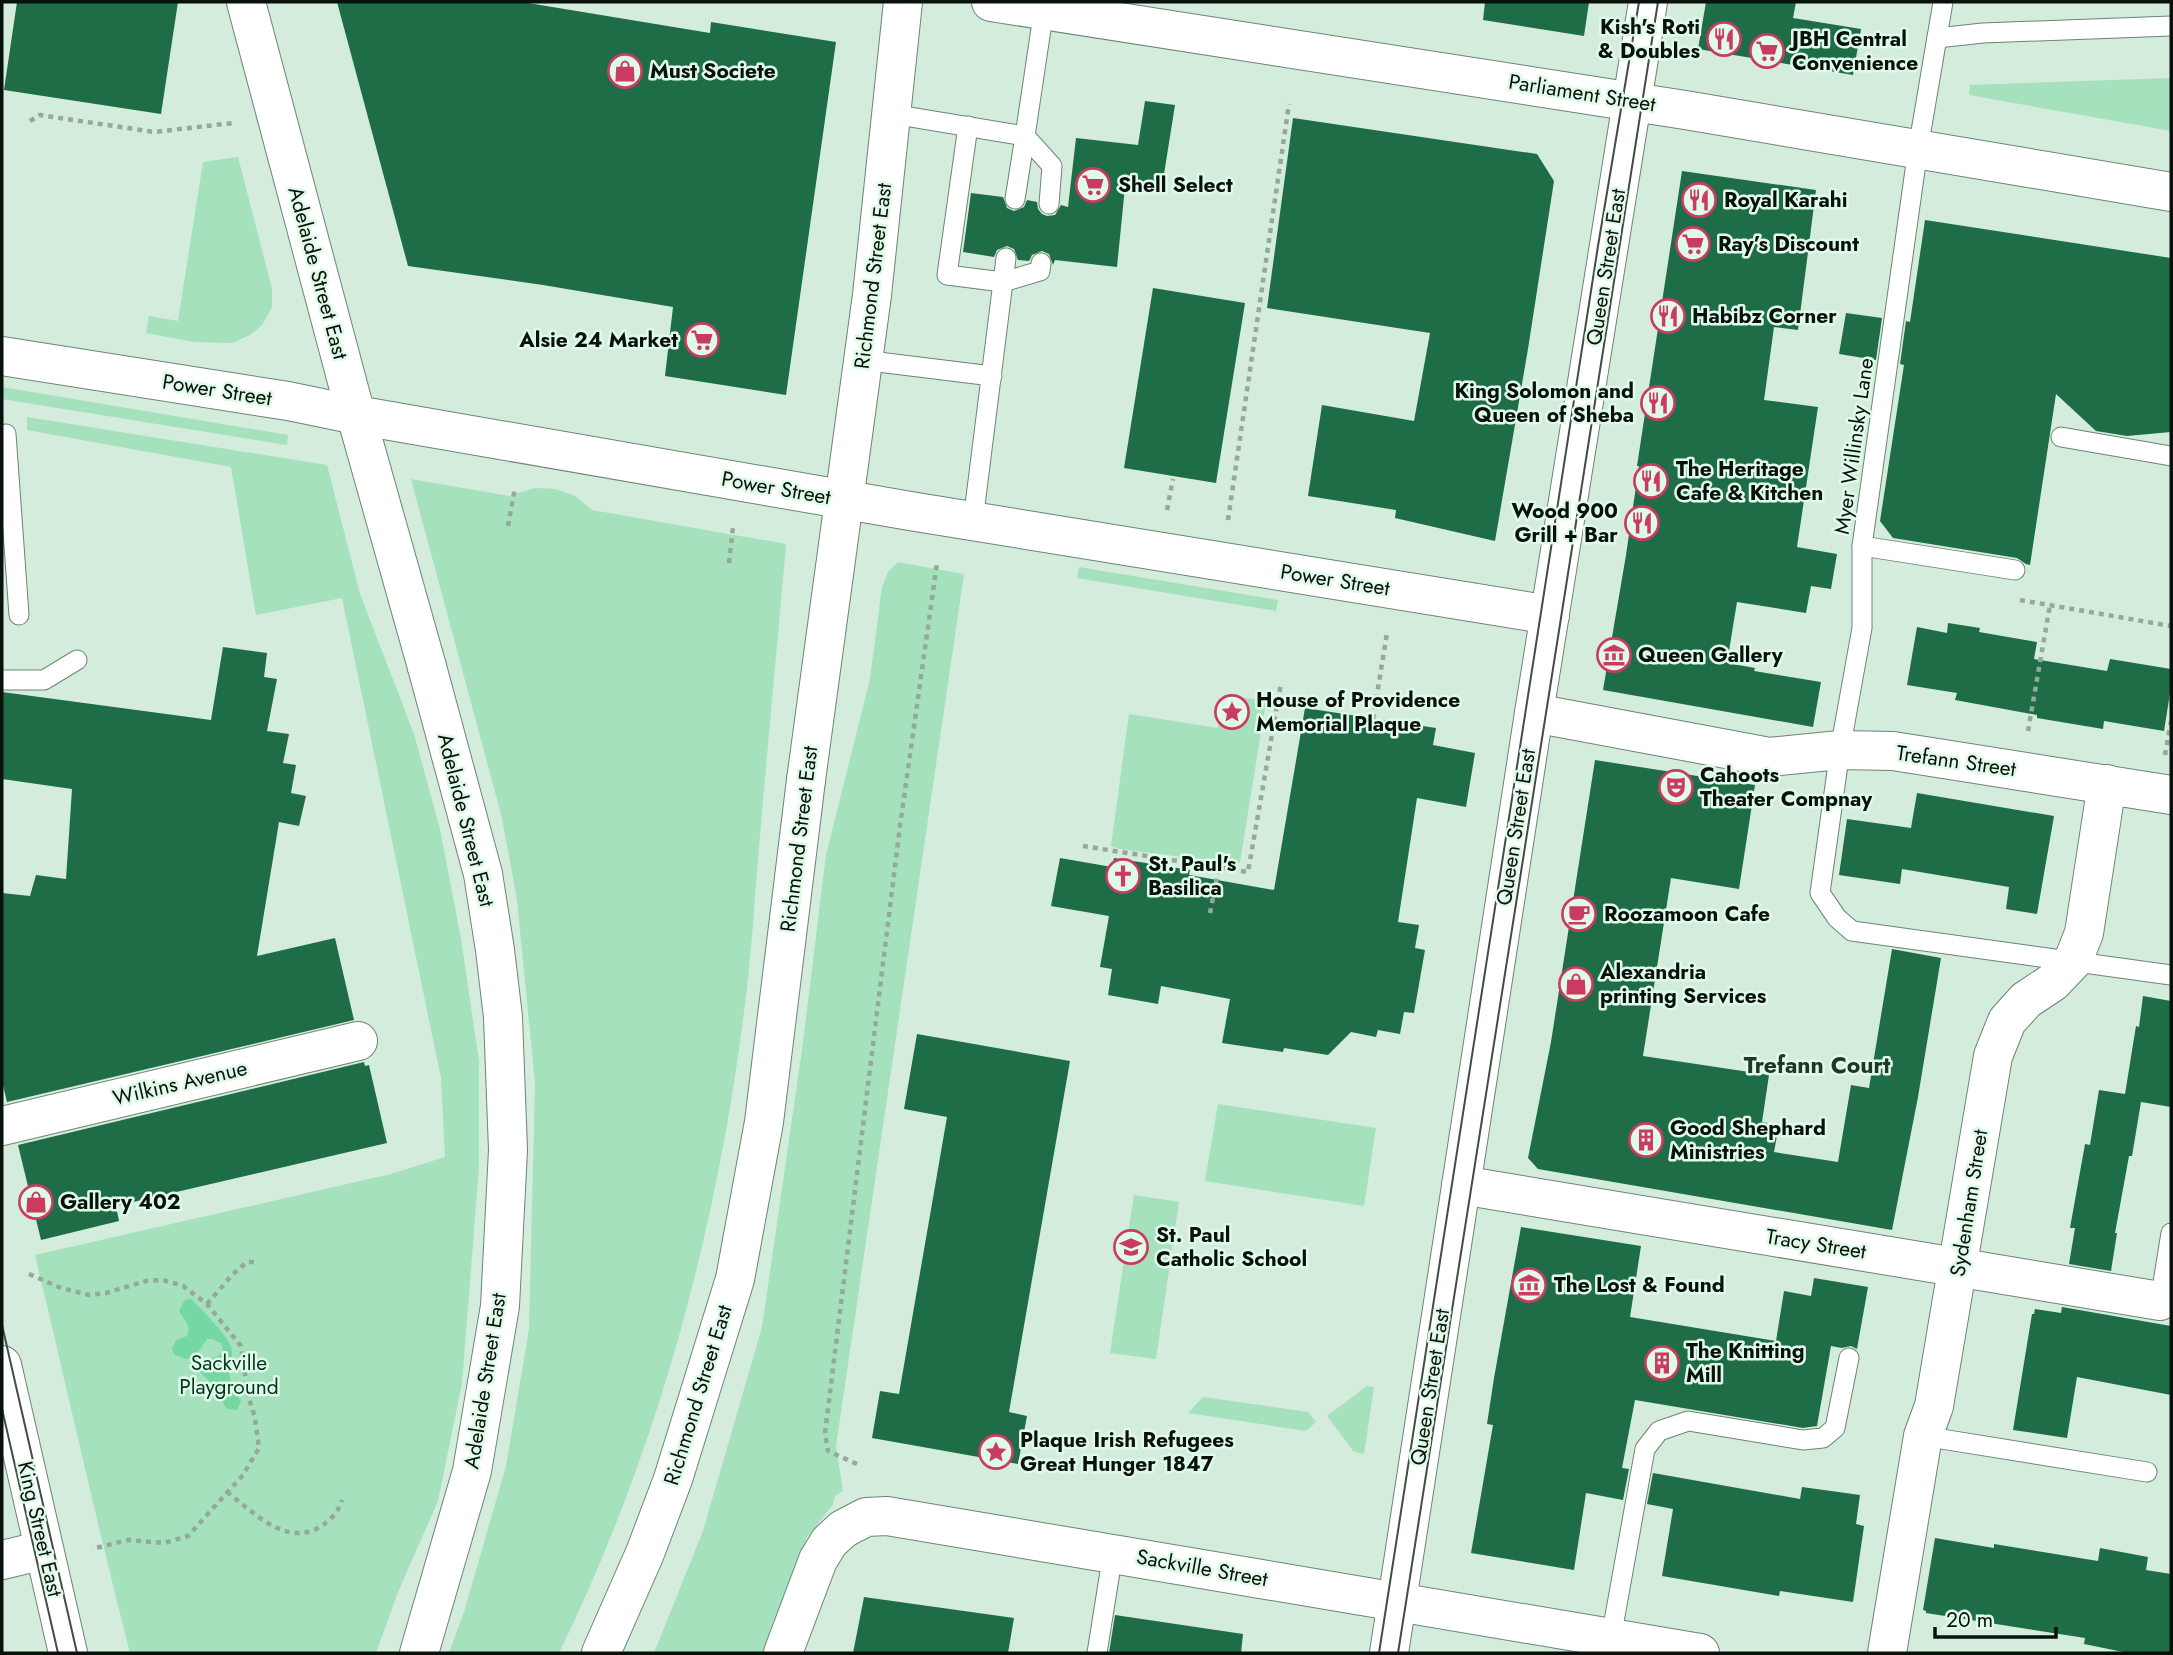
<svg xmlns="http://www.w3.org/2000/svg" width="2173" height="1655" font-family="Jost,sans-serif">
<style>
.green{fill:#a4e1bc}
.water{fill:#75d7a1}
.building{fill:#1e6d47}
.lines{fill:none;stroke-linecap:round;stroke-linejoin:round}
.service-casing{stroke:#6d8475;stroke-width:21}
.minor-casing{stroke:#6d8475;stroke-width:40}
.secondary-casing{stroke:#6d8475;stroke-width:40}
.motorway-casing{stroke:#6d8475;stroke-width:40}
.path{stroke:#94a89b;stroke-width:4.5;stroke-dasharray:5 5;stroke-linecap:butt}
.service{stroke:#fff;stroke-width:19}
.minor{stroke:#fff;stroke-width:38}
.secondary{stroke:#fff;stroke-width:38}
.motorway{stroke:#fff;stroke-width:38}
.tram{stroke:#414e46;stroke-width:2}
.labels{text-anchor:middle;stroke-width:5;stroke-linejoin:round;paint-order:stroke}
.poi-label{font-size:21px;font-weight:bold;fill:#09110c;stroke:#e0fae9;text-anchor:start}
.street-label{font-size:21px;fill:#09110c;stroke:#e0fae9}
.park-label{font-size:21px;fill:#07341f;stroke:#e0fae9}
.neighbourhood-label{font-size:23px;font-weight:bold;fill:#213529;stroke:#e0fae9}
</style>
<rect width="100%" height="100%" fill="#d3ecdc"/>
<g class="green">
<path d="M2171,78V131L1969,95L1970,85Z"/>
<path d="M238,157L272,289V307L262,325L250,335L232,343L194,342L146,333L149,316L178,321L203,162Z"/>
<path d="M2,387L288,435L287,445L2,399Z"/>
<path d="M27,417L327,465L360,594L414,734L440,829L461,939L479,1061V1167L462,1383L438,1501L398,1592L376,1653H130C96,1521 67,1388 35,1255L391,1174L445,1157L441,1078L342,598L256,615L231,467L27,430Z"/>
<path d="M411,479L509,496L535,488L555,489L575,496L592,510L786,544C777,649 767,753 758,858C754,909 751,961 744,1012C716,1234 657,1452 559,1653H449L464,1612L506,1466L529,1329L535,1083L517,900L502,818Z"/>
<path d="M898,562L964,574L836,1446L843,1491L835,1496L832,1506L807,1537L765,1653H654L703,1531L762,1327L802,1050L826,855L870,679L882,587L888,572Z"/>
<path d="M1079,567L1278,600L1276,611L1077,578Z"/>
<path d="M1224,695L1266,701L1240,862L1237,864L1120,849L1111,846L1129,714L1218,728Z"/>
<path d="M1218,1104L1376,1128L1364,1206L1205,1181Z"/>
<path d="M1134,1195L1179,1202L1156,1359L1110,1353Z"/>
<path d="M1367,1386L1374,1387L1364,1454L1354,1452L1327,1416Z"/>
<path d="M1203,1397L1308,1412L1316,1422L1306,1431L1188,1413Z"/>
</g>
<path class="water" d="M191,1299C201,1309 227,1335 231,1347C234,1356 230,1361 229,1369C229,1381 235,1391 241,1401L237,1410L227,1409L222,1401V1394L199,1371C203,1350 216,1365 223,1350L221,1343L212,1339H207L195,1357L186,1359L175,1355L172,1349L176,1340L187,1336C192,1324 183,1320 179,1310L185,1300Z"/>
<g class="building">
<path d="M17,2H178L161,114L4,90Z"/>
<path d="M337,2H522L710,33L711,22L836,42L786,395L665,376L673,307L543,285L408,266Z"/>
<path d="M1485,2H1589L1584,36L1483,20Z"/>
<path d="M1706,2H1796L1793,18L1861,29L1853,75L1698,49Z"/>
<path d="M1145,101L1175,105L1161,193L1125,187L1117,267L1055,260L1053,265L1049,254L1042,251L1032,255L1029,261L1018,260L1014,249L1007,246L997,250L994,257L963,252L971,193L1003,197L1007,208L1014,211L1024,207L1027,200L1037,202L1038,209L1042,214L1047,216L1055,215L1061,205L1068,207L1076,138L1138,145Z"/>
<path d="M1293,118L1537,154L1554,181L1528,349L1495,541L1395,518L1396,510L1308,496L1322,405L1414,421L1430,333L1267,308Z"/>
<path d="M1682,171L1816,190L1798,330L1774,327L1764,400L1818,407L1797,547L1837,554L1831,589L1811,586L1806,613L1737,602L1727,663L1755,668L1754,671L1821,682L1813,727L1603,690L1626,555L1639,466H1637Z"/>
<path d="M1925,220L2171,258V432L2127,436L2096,431L2056,394L2030,565L2026,564L2017,558L1893,538L1880,521L1904,365L1900,364L1906,321L1910,322Z"/>
<path d="M1153,288L1245,303L1216,483L1124,468Z"/>
<path d="M1846,313L1882,318L1876,360L1839,354Z"/>
<path d="M1948,623L1980,628L1979,632L2037,642L2034,659L2107,671L2110,659L2171,669V687L2164,731L2104,721L2103,729L2037,718V715L1955,700L1957,693L1907,685L1917,627L1947,633Z"/>
<path d="M223,647L267,653L264,677L277,679L267,731L289,734L283,763L296,765L291,793L306,796L299,826L279,822L257,956L335,938L354,1020L7,1102L2,1081V893L30,896L36,875L66,879L72,789L2,779V692L211,720Z"/>
<path d="M1305,708L1436,728L1433,745L1475,753L1466,807L1417,798L1398,922L1419,925L1415,948L1425,950L1414,1013L1404,1012L1400,1034L1378,1030L1376,1037L1351,1032L1328,1055L1284,1048L1283,1052L1222,1043L1230,999L1161,986L1158,1004L1108,995L1112,969L1100,967L1109,916L1051,906L1060,858L1112,867L1114,858L1190,870L1189,875L1274,890Z"/>
<path d="M1595,760L1755,785L1739,889L1671,878L1643,1056L1769,1075L1762,1122L1779,1125L1774,1152L1838,1162L1851,1085L1869,1088L1892,949L1941,958L1918,1097L1892,1230L1538,1169L1528,1158L1551,1042Z"/>
<path d="M1917,793L2054,816L2037,914L2006,909L2009,887L1902,869L1900,884L1839,875L1847,819L1911,828Z"/>
<path d="M2143,996L2171,1001V1107L2141,1102L2132,1156H2129L2115,1233H2117L2111,1271L2069,1264L2075,1228H2070L2085,1144L2090,1145L2099,1090L2125,1094L2136,1026L2139,1027Z"/>
<path d="M917,1034L1070,1061L1009,1412L1027,1416L1018,1464L872,1438L880,1391L899,1394L947,1117L904,1109Z"/>
<path d="M364,1062L365,1066L369,1065L387,1143L116,1206L119,1221L41,1240L18,1145Z"/>
<path d="M1521,1227L1641,1246L1630,1317L1776,1341L1784,1291L1811,1296L1814,1278L1868,1287L1857,1349L1851,1346L1842,1348L1831,1346L1817,1426L1803,1428L1635,1400L1622,1468L1629,1469L1623,1500L1586,1493L1574,1570L1471,1553L1493,1425L1487,1424L1494,1378Z"/>
<path d="M2062,1307L2171,1326V1395L2077,1377L2067,1438L2013,1430L2032,1314H2034L2035,1309L2061,1313Z"/>
<path d="M1653,1473L1800,1499L1802,1487L1860,1495L1856,1524L1864,1526L1853,1602L1780,1591L1779,1596L1662,1576L1673,1509L1647,1504Z"/>
<path d="M1935,1538L1994,1548V1544L2098,1561L2100,1548L2148,1557L2146,1570L2171,1574V1653H2128L2084,1644L2085,1638L1926,1613V1611L1923,1610Z"/>
<path d="M864,1597L1014,1618L1008,1653H853Z"/>
<path d="M1115,1615L1243,1634L1241,1653H1109Z"/>
</g>
<g class="lines">
<g class="service-casing">
<g id="service">
<path d="M1943,2L1918,149L1862,546V628L1840,750L1820,893L1837,918L1852,931L2171,975"/>
<path d="M1937,38L1983,33L2171,26"/>
<path d="M892,114L1025,136L1044,9"/>
<path d="M968,126L947,275L1003,282L1040,271L1041,263"/>
<path d="M1025,136L1052,166L1049,204"/>
<path d="M1015,199L1025,136"/>
<path d="M862,360L992,376"/>
<path d="M6,434L19,615"/>
<path d="M2061,437L2171,456"/>
<path d="M973,521L1006,258"/>
<path d="M1862,546L2015,570"/>
<path d="M2,680H44L77,660"/>
<path d="M2167,1302L2160,1301L2171,1233"/>
<path d="M1923,1436L2147,1472"/>
<path d="M1611,1638L1645,1449L1659,1431L1688,1421L1803,1440L1823,1438L1835,1428L1849,1358"/>
<path d="M1097,1653L1113,1553"/>
</g>
</g>
<g class="minor-casing">
<g id="minor">
<path d="M2,356L288,401L356,415L910,511L1550,615"/>
<path d="M1534,713L1769,757L1840,750L1893,751L2171,795"/>
<path d="M2,1126L358,1041"/>
<path d="M1461,1185L2160,1301"/>
<path d="M2,1560L44,1550"/>
<path d="M783,1653L818,1560L829,1542L843,1529L866,1517L887,1516L1700,1653"/>
<path d="M1887,1653L1923,1436L1934,1406L1993,1056L2007,1021L2026,1000L2053,982L2073,961L2084,933L2107,784"/>
</g>
</g>
<g class="secondary-casing">
<g id="secondary">
<path d="M246,2L356,415L427,667"/>
<path d="M991,2L1685,110L2171,192"/>
<path d="M806,780L872,295L903,2"/>
<path d="M2,1365L68,1653"/>
<path d="M1389,1653L1534,713L1648,2"/>
</g>
</g>
<g class="motorway-casing">
<g id="motorway">
<path d="M419,1653L472,1471L500,1306L508,1150L503,1017L495,950L483,874L427,667"/>
<path d="M601,1653L645,1553L673,1479L735,1279L764,1122L806,780"/>
</g>
</g>
<g class="path">
<path d="M30,121L40,115L154,132L233,123"/>
<path d="M1167,510L1173,479"/>
<path d="M1228,520L1289,104"/>
<path d="M508,526L515,488"/>
<path d="M729,563L733,527"/>
<path d="M2020,600L2171,626"/>
<path d="M1373,719L1387,633"/>
<path d="M2028,731L2050,605"/>
<path d="M2165,755L2171,721"/>
<path d="M1083,846L1248,872L1281,683"/>
<path d="M1210,913L1219,867"/>
<path d="M29,1274L61,1288L89,1295L106,1293L146,1281L163,1280L183,1286L207,1304L241,1346L248,1395L255,1418L259,1448L243,1475L188,1536L164,1543L128,1540L92,1549"/>
<path d="M207,1304L233,1274L247,1262H258"/>
<path d="M857,1464L828,1451L825,1433L900,826L937,563"/>
<path d="M227,1492C252,1511 284,1546 318,1528C330,1521 338,1513 342,1500"/>
</g>
<use href="#service" class="service"/>
<use href="#minor" class="minor"/>
<use href="#secondary" class="secondary"/>
<use href="#motorway" class="motorway"/>
<g class="tram">
<path d="M2,1325L77,1653"/>
<path d="M2,1409L58,1653"/>
<path d="M1379,1653L1598,246L1639,2"/>
<path d="M1398,1653L1658,2"/>
</g>
</g>
<defs>
<g id="restaurant-ring" transform="scale(1.75)"><circle r="9.5" fill="#e0fae9" stroke="#ca3b5f" stroke-width="1.5"/><path d="M-5-6h1v4h1v-4h1v4h1v-4h1v5L-1.5 .5V6h-2V.5L-5-1ZM5-6V6H3V1.5H1.5Q1.5-4 5-6Z" fill="#ca3b5f"/></g>
<g id="supermarket-ring" transform="scale(1.75)"><circle r="9.5" fill="#e0fae9" stroke="#ca3b5f" stroke-width="1.5"/><path d="M-6-5.5h2.5l.6 2H6L4.5 2H-2.5L-4.4-4H-6ZM-1.5 3.2a1.3 1.3 0 1 0 .1 0ZM3 3.2a1.3 1.3 0 1 0 .1 0Z" fill="#ca3b5f"/></g>
<g id="shop-ring" transform="scale(1.75)"><circle r="9.5" fill="#e0fae9" stroke="#ca3b5f" stroke-width="1.5"/><path d="M-5-2.5h2.3a2.7 3.5 0 0 1 5.4 0H5L5.5 6h-11ZM-1.5-2.5h3a1.5 2.3 0 0 0-3 0Z" fill="#ca3b5f"/></g>
<g id="museum-ring" transform="scale(1.75)"><circle r="9.5" fill="#e0fae9" stroke="#ca3b5f" stroke-width="1.5"/><path d="M0-6L6-3V-2H-6V-3ZM-5-1h2V3h-2ZM-1-1h2V3h-2ZM3-1h2V3H3ZM-6 4H6V6H-6Z" fill="#ca3b5f"/></g>
<g id="sight-ring" transform="scale(1.75)"><circle r="9.5" fill="#e0fae9" stroke="#ca3b5f" stroke-width="1.5"/><path d="M0-6L1.8-2.2L6-1.7L2.9 1.2L3.7 5.4L0 3.3L-3.7 5.4L-2.9 1.2L-6-1.7L-1.8-2.2Z" fill="#ca3b5f"/></g>
<g id="theatre-ring" transform="scale(1.75)"><circle r="9.5" fill="#e0fae9" stroke="#ca3b5f" stroke-width="1.5"/><path d="M-5-5.5Q0-4 5-5.5V0Q5 5 0 6Q-5 5-5 0ZM-3.3-2.5H-1v1.5H-3.3ZM1-2.5H3.3v1.5H1ZM-2.8 1Q0 5.5 2.8 1Z" fill="#ca3b5f"/></g>
<g id="church-ring" transform="scale(1.75)"><circle r="9.5" fill="#e0fae9" stroke="#ca3b5f" stroke-width="1.5"/><path d="M-1.2-6h2.4v3.5h3.3v2.4h-3.3V6h-2.4V-.1h-3.3v-2.4h3.3Z" fill="#ca3b5f"/></g>
<g id="cafe-ring" transform="scale(1.75)"><circle r="9.5" fill="#e0fae9" stroke="#ca3b5f" stroke-width="1.5"/><path d="M-5.5-4.5H6V0H3Q3 3.5 0 3.5H-2.5Q-5.5 3.5-5.5 0ZM3-3.2v2h1.7v-2ZM-6 4.5H4V6H-6Z" fill="#ca3b5f"/></g>
<g id="building-ring" transform="scale(1.75)"><circle r="9.5" fill="#e0fae9" stroke="#ca3b5f" stroke-width="1.5"/><path d="M-4-6H4V6H1V3H-1V6H-4ZM-2.5-4.3h1.7v1.8h-1.7ZM.8-4.3h1.7v1.8H.8ZM-2.5-1h1.7V.8h-1.7ZM.8-1h1.7V.8H.8Z" fill="#ca3b5f"/></g>
<g id="school-ring" transform="scale(1.75)"><circle r="9.5" fill="#e0fae9" stroke="#ca3b5f" stroke-width="1.5"/><path d="M0-5L7-2L0 1L-7-2ZM-4 1L0 2.5L4 1V4Q0 6-4 4Z" fill="#ca3b5f"/></g>
</defs>
<g fill-rule="evenodd">
<use href="#restaurant-ring" x="1724" y="39"/>
<use href="#supermarket-ring" x="1767" y="51"/>
<use href="#shop-ring" x="625" y="71"/>
<use href="#supermarket-ring" x="1093" y="185"/>
<use href="#restaurant-ring" x="1699" y="200"/>
<use href="#supermarket-ring" x="1693" y="244"/>
<use href="#restaurant-ring" x="1668" y="316"/>
<use href="#supermarket-ring" x="702" y="340"/>
<use href="#restaurant-ring" x="1658" y="403"/>
<use href="#restaurant-ring" x="1651" y="481"/>
<use href="#restaurant-ring" x="1642" y="523"/>
<use href="#museum-ring" x="1614" y="655"/>
<use href="#sight-ring" x="1232" y="712"/>
<use href="#theatre-ring" x="1676" y="787"/>
<use href="#church-ring" x="1123" y="876"/>
<use href="#cafe-ring" x="1579" y="914"/>
<use href="#shop-ring" x="1576" y="984"/>
<use href="#building-ring" x="1646" y="1140"/>
<use href="#shop-ring" x="36" y="1202"/>
<use href="#school-ring" x="1131" y="1247"/>
<use href="#museum-ring" x="1529" y="1285"/>
<use href="#building-ring" x="1662" y="1363"/>
<use href="#sight-ring" x="996" y="1452"/>
</g>
<g class="labels">
<g class="poi-label">
<text x="1700" y="34" text-anchor="end">Kish's Roti<tspan x="1700" dy="24">&amp; Doubles</tspan></text>
<text x="1792" y="46">JBH Central<tspan x="1792" dy="24">Convenience</tspan></text>
<text x="650" y="78">Must Societe</text>
<text x="1118" y="192">Shell Select</text>
<text x="1724" y="207">Royal Karahi</text>
<text x="1718" y="251">Ray’s Discount</text>
<text x="1692" y="323">Habibz Corner</text>
<text x="678" y="347" text-anchor="end">Alsie 24 Market</text>
<text x="1634" y="398" text-anchor="end">King Solomon and<tspan x="1634" dy="24">Queen of Sheba</tspan></text>
<text x="1676" y="476">The Heritage<tspan x="1676" dy="24">Cafe &amp; Kitchen</tspan></text>
<text x="1618" y="518" text-anchor="end">Wood 900<tspan x="1618" dy="24">Grill + Bar</tspan></text>
<text x="1638" y="662">Queen Gallery</text>
<text x="1256" y="707">House of Providence<tspan x="1256" dy="24">Memorial Plaque</tspan></text>
<text x="1700" y="782">Cahoots<tspan x="1700" dy="24">Theater Compnay</tspan></text>
<text x="1148" y="871">St. Paul's<tspan x="1148" dy="24">Basilica</tspan></text>
<text x="1604" y="921">Roozamoon Cafe</text>
<text x="1600" y="979">Alexandria<tspan x="1600" dy="24">printing Services</tspan></text>
<text x="1670" y="1135">Good Shephard<tspan x="1670" dy="24">Ministries</tspan></text>
<text x="60" y="1209">Gallery 402</text>
<text x="1156" y="1242">St. Paul<tspan x="1156" dy="24">Catholic School</tspan></text>
<text x="1554" y="1292">The Lost &amp; Found</text>
<text x="1686" y="1358">The Knitting<tspan x="1686" dy="24">Mill</tspan></text>
<text x="1020" y="1447">Plaque Irish Refugees<tspan x="1020" dy="24">Great Hunger 1847</tspan></text>
</g>
<g class="street-label">
<text transform="translate(1582 93) rotate(9)" y="7">Parliament Street</text>
<text transform="translate(1606 267) rotate(-81)" y="7">Queen Street East</text>
<text transform="translate(318 273) rotate(75)" y="7">Adelaide Street East</text>
<text transform="translate(873 276) rotate(-83)" y="7">Richmond Street East</text>
<text transform="translate(217 390) rotate(9)" y="7">Power Street</text>
<text transform="translate(1854 446) rotate(-82)" y="7">Myer Willinsky Lane</text>
<text transform="translate(776 488) rotate(10)" y="7">Power Street</text>
<text transform="translate(1335 580) rotate(9)" y="7">Power Street</text>
<text transform="translate(1956 761) rotate(8)" y="7">Trefann Street</text>
<text transform="translate(466 820) rotate(76)" y="7">Adelaide Street East</text>
<text transform="translate(1516 827) rotate(-81)" y="7">Queen Street East</text>
<text transform="translate(799 839) rotate(-83)" y="7">Richmond Street East</text>
<text transform="translate(180 1083) rotate(-13)" y="7">Wilkins Avenue</text>
<text transform="translate(1969 1203) rotate(-81)" y="7">Sydenham Street</text>
<text transform="translate(1816 1244) rotate(9)" y="7">Tracy Street</text>
<text transform="translate(485 1381) rotate(-81)" y="7">Adelaide Street East</text>
<text transform="translate(1430 1387) rotate(-81)" y="7">Queen Street East</text>
<text transform="translate(698 1395) rotate(-73)" y="7">Richmond Street East</text>
<text transform="translate(40 1529) rotate(77)" y="7">King Street East</text>
<text transform="translate(1202 1568) rotate(10)" y="7">Sackville Street</text>
</g>
<g class="park-label">
<text x="229" y="1370">Sackville<tspan x="229" dy="24">Playground</tspan></text>
</g>
<g class="neighbourhood-label">
<text x="1817" y="1073">Trefann Court</text>
</g>
</g>
<rect width="2173" height="1655" fill="none" stroke="#09110c" stroke-width="7"/>
<path d="M1935 1627v10h121v-10" fill="none" stroke="#09110c" stroke-width="3.5"/>
<text x="1946" y="1627" font-size="21" fill="#09110c" stroke="#e0fae9" stroke-width="5" paint-order="stroke">20 m</text>
</svg>
